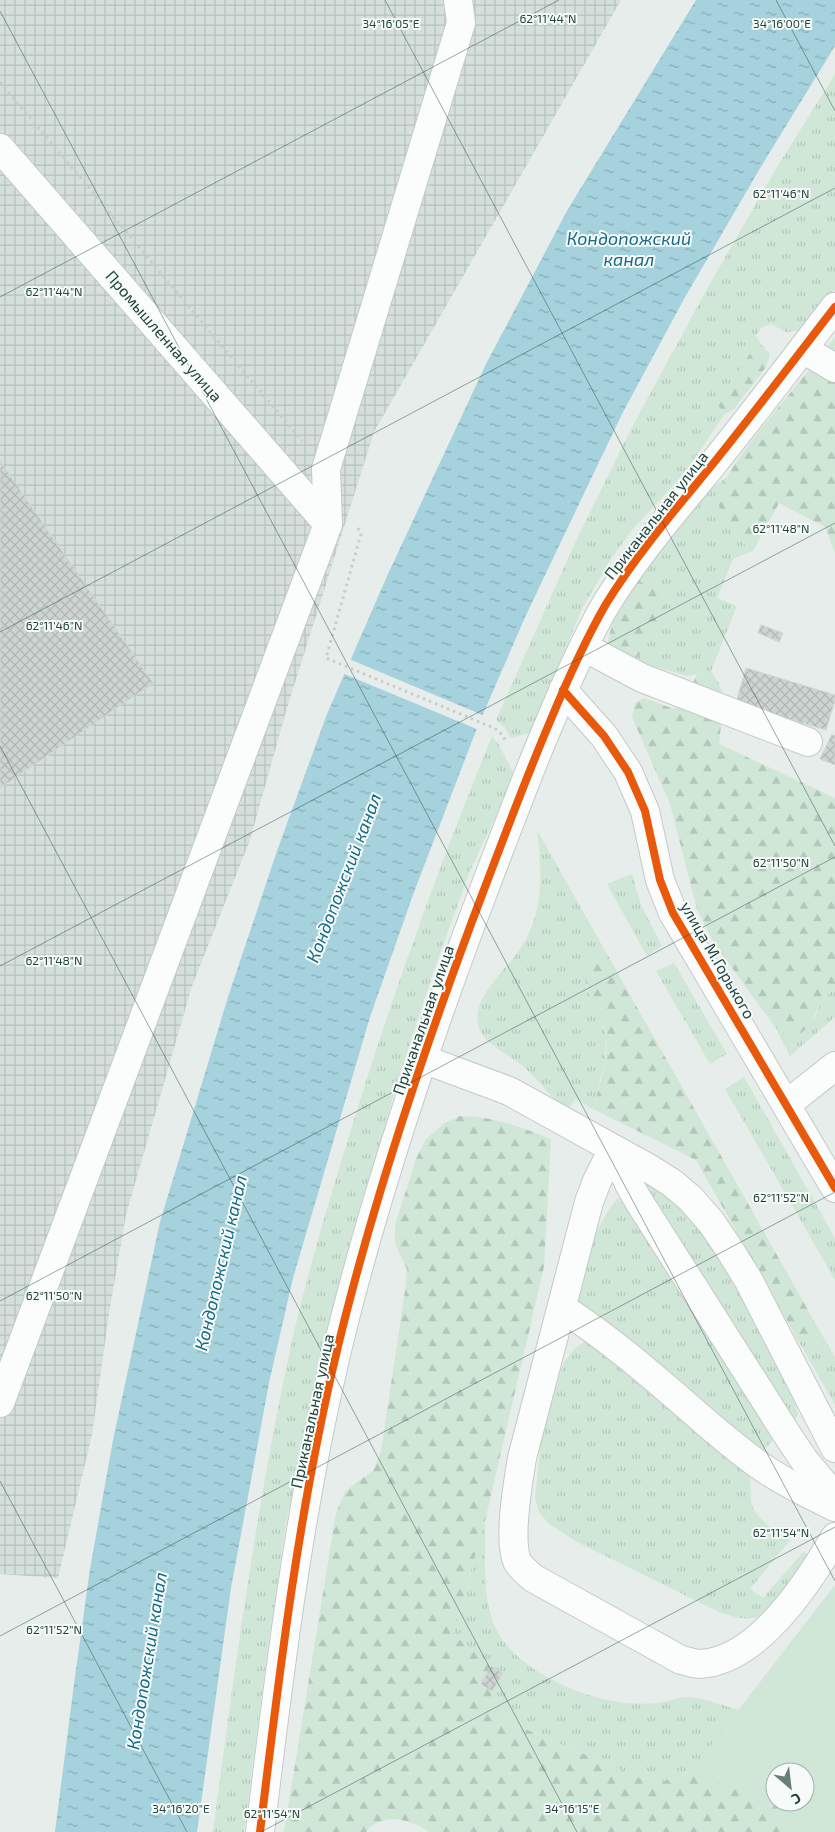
<svg xmlns="http://www.w3.org/2000/svg" width="835" height="1832" font-family="'Exo 2',sans-serif">
<style>
.industrial{fill:url(#industrial-grid)}
.grass{fill:url(#grass-tufts)}
.forest{fill:url(#forest-firs);fill-rule:evenodd}
.garden{fill:#d0e7d8;fill-rule:evenodd}
.water{fill:url(#water-ripples)}
.pier{fill:#e7edea}
.building{fill:url(#building-cross-hatch);stroke:#d0d6d3}
.lines{fill:none;stroke-linecap:round;stroke-linejoin:round}
.minor-casing{stroke:#c4cac8;stroke-width:30}
.path{stroke:#c6cecd;stroke-width:3;stroke-dasharray:2.5 4;stroke-linecap:butt}
.minor{stroke:#fbfcfc;stroke-width:28}
.cycleway-casing{stroke:#f6fbf9;stroke-width:11}
.cycleway{stroke:#e8590c;stroke-width:8}
.ticks{fill:none;stroke:#22433d;stroke-width:1;stroke-opacity:0.45}
.labels{text-anchor:middle;stroke-width:4;stroke-linejoin:round;paint-order:stroke}
.street-label{font-size:16px;fill:#22433d;stroke:#f6fbf9}
.water-label{font-size:18px;font-style:italic;fill:#166a85;stroke:#f6fbf9}
.ticks-label{font-size:12px;text-anchor:middle;fill:#22433d;stroke:#f6fbf9;stroke-width:4;stroke-linejoin:round;paint-order:stroke}
</style>
<defs>
<pattern id="industrial-grid" width="8" height="8" patternUnits="userSpaceOnUse" patternTransform="scale(1.25)"><rect width="8" height="8" fill="#d5dfdb"/><path d="M0 4h8M4 0v8" fill="none" stroke="#b7c1bd"/></pattern>
<pattern id="grass-tufts" width="24" height="20" patternUnits="userSpaceOnUse" patternTransform="scale(1.25)"><rect width="24" height="20" fill="#d0e7d8"/><path d="M3 7l-1-3M5 7V3M7 7l1-3M15 17l-1-3M17 17v-4M19 17l1-3" fill="none" stroke="#b2c7ba"/></pattern>
<pattern id="forest-firs" width="22" height="20" patternUnits="userSpaceOnUse" patternTransform="scale(1.25)"><rect width="22" height="20" fill="#d0e7d8"/><path d="M5 1l3.5 6h-7zM16 11l3.5 6h-7z" fill="#b2c7ba"/></pattern>
<pattern id="water-ripples" width="26" height="14" patternUnits="userSpaceOnUse" patternTransform="scale(1.25)"><rect width="26" height="14" fill="#a5d2dd"/><path d="M2 4q2-2 4 0t4 0M15 11q2-2 4 0t4 0" fill="none" stroke="#86acb4"/></pattern>
<pattern id="building-cross-hatch" width="8" height="8" patternUnits="userSpaceOnUse" patternTransform="scale(1.25)"><rect width="8" height="8" fill="#ced4d2"/><path d="M0 0l8 8M0 8l8-8" fill="none" stroke="#b1b7b5"/></pattern>
</defs>
<rect width="100%" height="100%" fill="#e7edea"/>
<path class="industrial" d="M0,0H621L374,432L287,708L250,840L192,986L126,1215L109,1314L92,1435L58,1578L0,1574Z"/>
<g class="grass">
<path d="M835,74V290L808,324L799,331L786,332L771,324L761,328L756,336L762,345L751,353L717,403L724,415L684,474L632,530L611,559L582,609L541,708L533,732L511,738L505,728L496,720L573,547L633,425L708,287L776,169Z"/>
<path d="M727,477L719,498L734,535L753,551L733,559L717,598L737,606L711,671L687,676L635,661L660,623L636,579L710,489Z"/>
<path d="M492,736L499,745L515,776L469,873L431,979L395,1090L325,1344L286,1523L265,1668L244,1832H213C235,1666 257,1500 293,1336C309,1268 329,1200 350,1133C391,998 439,866 492,736Z"/>
<path d="M537,830L603,947L588,961L586,988L597,1008L606,1036L605,1061L593,1109L575,1099L566,1113C553,1098 540,1082 525,1068C515,1059 489,1045 483,1036C464,1007 498,978 514,957C520,950 526,940 530,931C544,899 541,864 537,830Z"/>
<path d="M632,874L641,905L662,946L647,956L607,884Z"/>
<path d="M674,963L727,1054L710,1064L656,971Z"/>
<path d="M835,987V1017L790,1056L775,1027L790,1037L814,1019L821,1002Z"/>
<path d="M744,1077L835,1238V1280L725,1089Z"/>
<path d="M637,1181L652,1183L682,1204L734,1279L791,1389L798,1414L792,1427Z"/>
<path d="M618,1198L639,1221L776,1436L766,1448L757,1456L576,1303C584,1265 592,1228 618,1198Z"/>
<path d="M821,1333L835,1357V1405L799,1342Z"/>
<path d="M596,1340L750,1472C751,1481 750,1491 751,1501C754,1519 776,1530 790,1540L750,1589L763,1598L803,1552L809,1555C800,1572 774,1610 757,1617C744,1621 731,1616 719,1612L575,1541L548,1523L539,1512L535,1499L540,1446L554,1390L564,1362L575,1348L584,1342Z"/>
<path d="M485,1521C486,1553 482,1589 492,1619C507,1667 581,1699 627,1703C637,1704 648,1704 657,1703C668,1702 680,1696 691,1697C705,1698 724,1706 739,1710L689,1774L661,1782L640,1778L516,1725L497,1707L492,1691L503,1673L491,1666L453,1634Z"/>
</g>
<g class="forest">
<path d="M835,337V553L825,527L779,503L753,551C737,538 717,522 719,498C721,476 762,428 777,409C797,385 816,361 835,337Z"/>
<path d="M762,345L770,354L766,367L734,409L724,415L717,403L751,352Z"/>
<path d="M636,579C643,584 657,589 662,596C674,613 644,647 635,661L616,652L608,642C612,619 622,598 636,579Z"/>
<path d="M711,671L718,682L724,697L719,744L835,798V987C831,992 824,997 821,1002C810,1021 814,1029 790,1038L775,1027L732,968L713,941L697,909L670,804L632,717L635,703L644,698L674,709L683,705L697,674Z"/>
<path d="M603,947L821,1333L799,1342L696,1160L593,1109C599,1085 609,1061 606,1036C603,1014 574,980 589,960C593,955 599,951 603,947Z"/>
<path d="M460,1116C492,1116 522,1127 551,1139L544,1267L485,1521L453,1634L491,1666L481,1684L492,1691L497,1707L516,1725L640,1778L661,1782L689,1774L835,1585L816,1832H429C411,1818 380,1812 366,1832H284L336,1513L345,1492L357,1482L373,1471L381,1451L405,1291L407,1270L395,1243V1225L416,1159L426,1139L443,1124ZM775,1772H805V1802H775Z"/>
</g>
<path class="garden" d="M835,1585V1832H785L775,1802L689,1774ZM775,1772H805V1802H775Z"/>
<path class="water" d="M696,0H835V46L759,170L684,299L622,414L526,615L477,728L414,892L370,1017L293,1278L269,1383L231,1588L197,1832H55L74,1684L90,1569L113,1440L160,1222L228,997L277,851L327,714L388,574L486,364L568,209Z"/>
<path class="pier" d="M349,659L485,716L479,730L342,673Z"/>
<g class="building">
<path d="M0,461L153,683L0,788Z"/>
<path d="M761,625L783,633L779,642L758,633Z"/>
<path d="M746,668L835,695V700L826,730L736,703Z"/>
<path d="M832,734L835,736V765L820,759Z"/>
<path d="M491,1666L503,1673L492,1691L481,1684Z"/>
</g>
<g class="lines">
<g class="minor-casing">
<g id="minor">
<path d="M0,148L328,524"/>
<path d="M803,349L835,368"/>
<path d="M584,647L642,678L808,742"/>
<path d="M563,690L604,736L628,772L645,811L660,880L673,913L835,1188"/>
<path d="M423,1059L509,1091L650,1169L672,1183L691,1199L711,1222L728,1247L749,1281L835,1448"/>
<path d="M787,1104L835,1066"/>
<path d="M613,1149L597,1181L589,1202L522,1458C518,1483 508,1538 517,1561C521,1568 527,1573 533,1578L681,1660C687,1661 694,1664 700,1664C758,1661 809,1582 835,1537"/>
<path d="M613,1149L629,1184L638,1200L788,1436L804,1460L835,1497"/>
<path d="M562,1308C612,1340 657,1380 702,1419C723,1437 745,1456 768,1471C789,1485 812,1496 835,1507"/>
<path d="M0,1403L328,524L326,469L461,23L458,0"/>
<path d="M260,1832C279,1675 298,1517 334,1363C372,1201 426,1042 485,887C506,832 526,778 549,724C566,683 584,642 606,604C637,554 675,510 712,465C754,413 794,360 835,307"/>
</g>
</g>
<g class="path">
<path d="M0,82L302,441"/>
<path d="M358,528L361,534L326,658L494,728L499,731L506,741"/>
</g>
<use href="#minor" class="minor"/>
<g class="cycleway-casing">
<g id="cycleway">
<path d="M563,690L604,736L628,772L645,811L660,880L673,913L835,1188"/>
<path d="M260,1832C279,1675 298,1517 334,1363C372,1201 426,1042 485,887C506,832 526,778 549,724C566,683 584,642 606,604C637,554 675,510 712,465C754,413 794,360 835,307"/>
</g>
</g>
<use href="#cycleway" class="cycleway"/>
</g>
<path class="ticks" d="M385,0L835,846M776,0L835,111M0,11L835,1581M0,297L559,0M0,632L835,188M0,746L577,1832M0,966L835,523M0,1301L835,857M0,1481L187,1832M0,1636L835,1192M261,1832L835,1527"/>
<g class="labels">
<g class="street-label">
<text transform="translate(164 336) rotate(49)" y="6">Промышленная улица</text>
<text transform="translate(656 515) rotate(-52)" y="6">Приканальная улица</text>
<text transform="translate(718 960) rotate(60)" y="6">улица М.Горького</text>
<text transform="translate(423 1020) rotate(-71)" y="6">Приканальная улица</text>
<text transform="translate(312 1411) rotate(-78)" y="6">Приканальная улица</text>
</g>
<g class="water-label">
<text x="629" y="245">Кондопожский<tspan x="629" dy="21">канал</tspan></text>
<text transform="translate(344 878) rotate(-69)" y="6">Кондопожский канал</text>
<text transform="translate(221 1263) rotate(-77)" y="6">Кондопожский канал</text>
<text transform="translate(147 1661) rotate(-81)" y="6">Кондопожский канал</text>
</g>
</g>
<g class="ticks-label">
<text x="548" y="23">62°11'44"N</text>
<text x="391" y="28">34°16'05"E</text>
<text x="782" y="28">34°16'00"E</text>
<text x="781" y="198">62°11'46"N</text>
<text x="54" y="296">62°11'44"N</text>
<text x="781" y="533">62°11'48"N</text>
<text x="54" y="630">62°11'46"N</text>
<text x="781" y="867">62°11'50"N</text>
<text x="54" y="965">62°11'48"N</text>
<text x="781" y="1202">62°11'52"N</text>
<text x="54" y="1300">62°11'50"N</text>
<text x="781" y="1537">62°11'54"N</text>
<text x="54" y="1634">62°11'52"N</text>
<text x="181" y="1813">34°16'20"E</text>
<text x="572" y="1813">34°16'15"E</text>
<text x="272" y="1818">62°11'54"N</text>
</g>
<g transform="translate(790 1787) rotate(152)"><circle r="24" fill="#f6fbf9" stroke="#a1b1ae"/>
<path d="M0-4L9 19L0 12L-9 19Z" fill="#677e7a"/>
<text y="-8" font-size="14" font-weight="bold" text-anchor="middle" fill="#22433d">С</text>
</g>
</svg>
